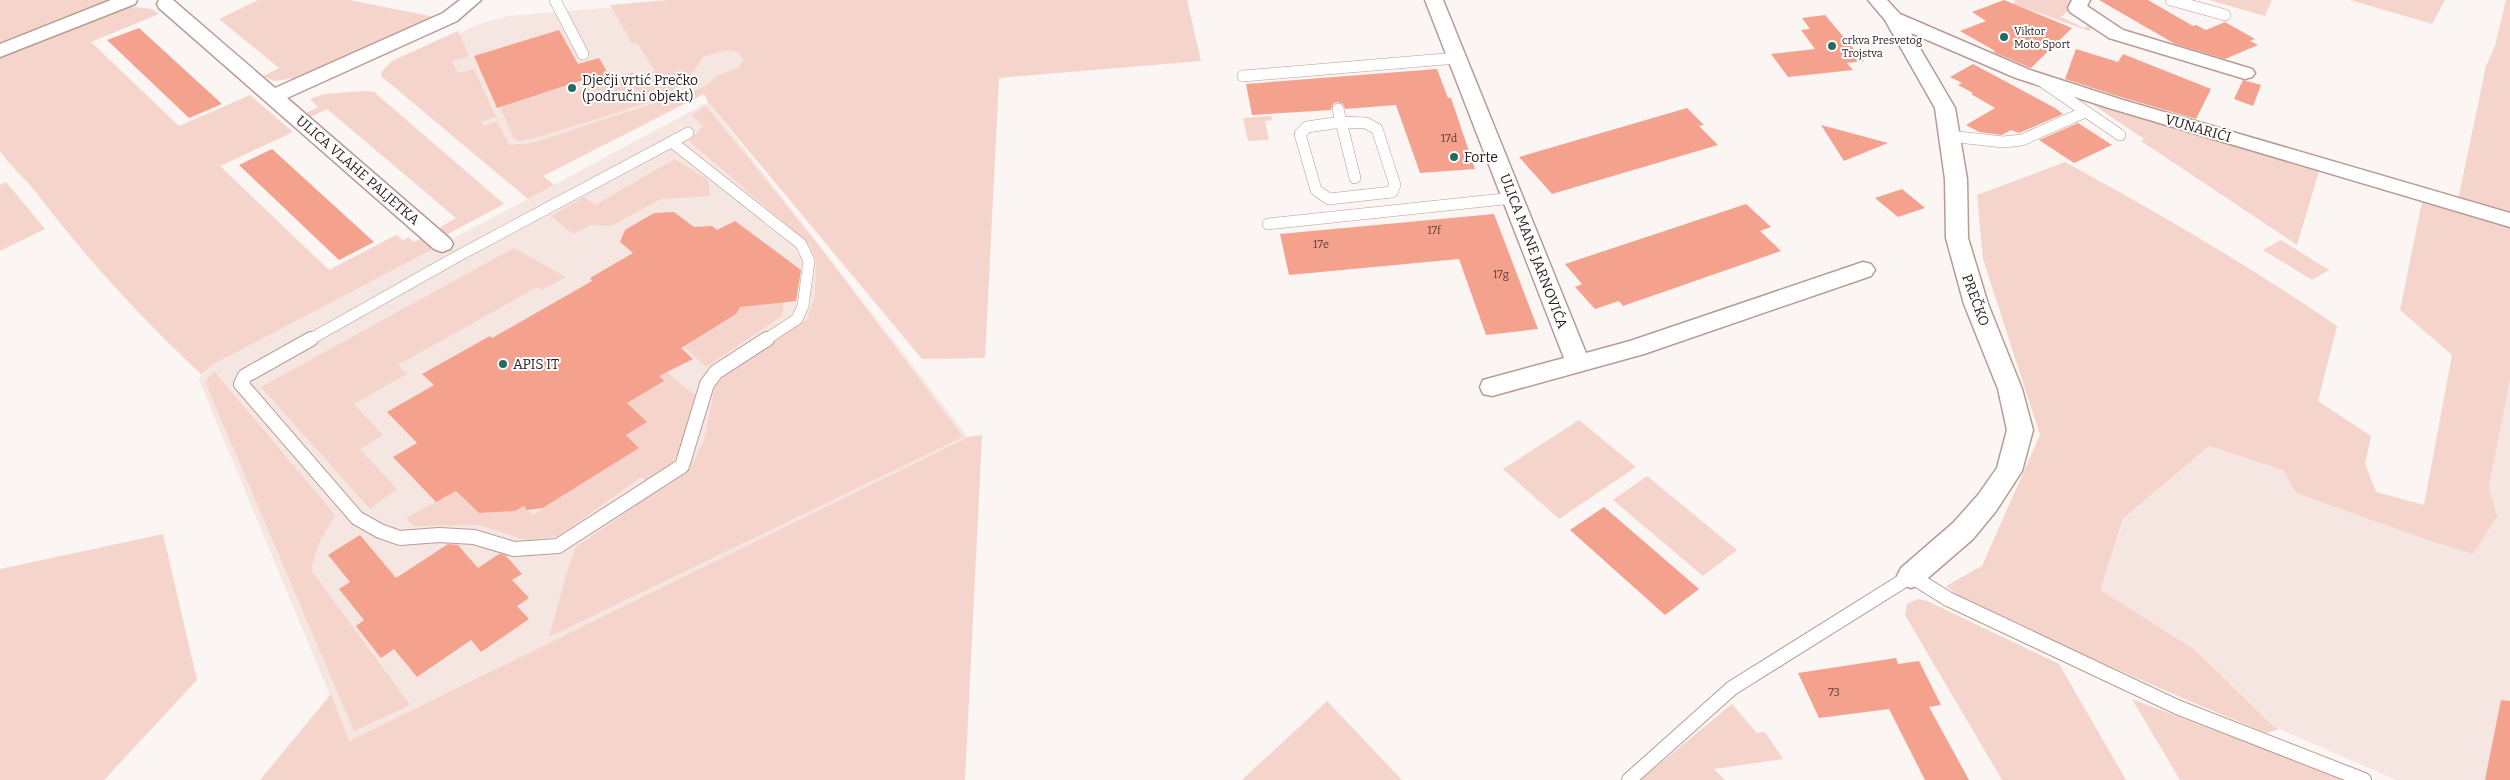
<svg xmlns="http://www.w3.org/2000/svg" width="2510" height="780" font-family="Bitter,serif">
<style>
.built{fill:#f6e6e2}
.green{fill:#f5d4cb}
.building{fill:#f4a28d}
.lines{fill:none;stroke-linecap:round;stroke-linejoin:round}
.service-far1-casing{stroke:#b79c95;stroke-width:12}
.service-casing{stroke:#b79c95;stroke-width:16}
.minor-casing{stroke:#b79c95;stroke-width:3}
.service-far1{stroke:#fff;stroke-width:11}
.service{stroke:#fff;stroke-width:14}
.minor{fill:#fff;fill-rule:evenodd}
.poi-dot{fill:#236c64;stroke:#fff;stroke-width:2}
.labels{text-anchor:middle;stroke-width:4;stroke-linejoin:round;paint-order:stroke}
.far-poi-label{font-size:11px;fill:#271c1a;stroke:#fff;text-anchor:start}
.number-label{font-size:11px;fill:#5a3e37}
.poi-label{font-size:14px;fill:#271c1a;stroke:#fff;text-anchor:start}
.street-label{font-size:14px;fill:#271c1a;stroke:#fff}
</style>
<rect width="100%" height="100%" fill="#fbf5f3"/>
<g class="built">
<path d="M699,0H762L749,68L542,177L397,63L479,24L509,16Z"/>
<path d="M708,102L968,437L349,741L199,380L201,374L212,365L528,199Z"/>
<path d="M2510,380V780H2396L2273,726L2195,650L2099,590L2124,519L2209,446L2283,470L2296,493L2422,538L2473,553L2497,516L2489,488Z"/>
</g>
<g class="green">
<path d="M0,0H111L0,44Z"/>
<path d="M258,0H349L435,17L302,77L274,81L263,76L279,68L219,19Z"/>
<path d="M668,0H1187L1201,61L999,78L985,358L922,359L708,102L704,94L543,176L554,185L528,199L381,76L382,71L392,61L458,31L469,56L452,61L458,73L474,69L496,117L481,122L484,126L497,121L509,145L532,143L704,87L717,76L740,67L743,60L740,53L726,50L703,57L694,71L666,97L539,137L520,141L514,139L500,107L566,86L569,93L633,72L637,77L655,71L637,43L632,44L610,5Z"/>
<path d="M2015,0H2073L2071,8L2061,17L2084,28L2091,25L2093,27L2089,31L2014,4Z"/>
<path d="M2209,0H2272L2265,16Z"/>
<path d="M2350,0H2445L2432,24Z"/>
<path d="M2506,0H2510V216L2458,200L2486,66L2495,46Z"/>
<path d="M136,7L152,9L159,14L91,42L179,126L250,95L293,132L220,166L329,270L396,235L403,240L409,237L414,242L421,238L433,249L212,365L201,374C141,318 85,257 35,191C24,177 10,166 0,151V58L125,8Z"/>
<path d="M365,91L374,92L504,204L446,235L439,228L456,218L327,109L310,117L306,113L318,107L310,99L324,94Z"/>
<path d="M2083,98L2320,168L2297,245L2141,141L2144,139Z"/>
<path d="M706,106L820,247L963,437L549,637L567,572L576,547L690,468L704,440L715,386L729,371L807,319L815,295L816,261L810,245L689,141L703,126L692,115Z"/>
<path d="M1271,116L1272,120L1265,121L1269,140L1248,141L1243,118Z"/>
<path d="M675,159L708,180L710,196L661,199L611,226L590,225L573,234L551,216L584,197L595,205Z"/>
<path d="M2065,162C2158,213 2250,266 2337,326L2318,401L2371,436L2365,464L2376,492L2424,505L2452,355L2400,310L2423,197L2510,223V380L2489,487L2497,516L2473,554L2422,538L2296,493L2283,470L2209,446L2123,519L2100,590L2195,650L2273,726L2279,729L2266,733L2187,700L2016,625L1962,599L1946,586L1982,566L2040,435L1983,259L1977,195Z"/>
<path d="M6,182L45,229L0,251V185Z"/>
<path d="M2281,240L2329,270L2312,280L2263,250Z"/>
<path d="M514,248L566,277L542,290L537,287L398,365L407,374L354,404L383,435L360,449L397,489L370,509L261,387Z"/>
<path d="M784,301L782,316L706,367L681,344L736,303Z"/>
<path d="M655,362L697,397L678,454L672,464L648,482L641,477L559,536L526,540L479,525L414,526L406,518L456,491L479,513L515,511L524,506L533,515L639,448L626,435L645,423L627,403Z"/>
<path d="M214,371L335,515L318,545L311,570L410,705L354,731L205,382Z"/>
<path d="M1579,420L1636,467L1559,519L1503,469Z"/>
<path d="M982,435L965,780H260L331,694L349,741L968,437Z"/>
<path d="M1647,476L1737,550L1703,576L1613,500Z"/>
<path d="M163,534L197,680L104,780H0V569Z"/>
<path d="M1918,599L1927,601L2059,664L2126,780H2002L1905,615L1907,604Z"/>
<path d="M2132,699L2344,780H2180Z"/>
<path d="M1327,701L1402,780H1242Z"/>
<path d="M1732,704L1757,733L1765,732L1783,759L1714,769L1725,780H1640Z"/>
</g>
<g class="building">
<path d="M2004,0L2072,28L2031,68L1993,52L1995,51L1960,31L1986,21L1972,12Z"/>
<path d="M2099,0H2148L2193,26L2196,25L2206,30L2225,22L2255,39L2250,41L2258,45L2225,59L2175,44Z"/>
<path d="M1825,15L1864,61L1847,63L1853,70L1788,77L1771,54L1815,49L1801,30L1810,29L1802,18Z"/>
<path d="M139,28L222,104L189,118L107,40Z"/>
<path d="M559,30L578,64L599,58L609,75L585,83L583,80L497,108L474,56Z"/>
<path d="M2076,49L2118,62L2123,54L2211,89L2196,119L2124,98L2065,79Z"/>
<path d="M1973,64L2055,108L2063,114L2019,133L2011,130L2002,135L1979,132L1966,125L1995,108L1971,94L1973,93L1958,85L1962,83L1950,77Z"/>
<path d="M1437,69L1448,98H1451L1475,169L1420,173L1396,105L1345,109L1343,104L1337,102L1333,104L1331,110L1252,115L1246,84Z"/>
<path d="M2243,80L2261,85L2253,106L2234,99Z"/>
<path d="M1687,108L1704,125L1699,126L1718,145L1552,194L1519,157Z"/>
<path d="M2078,123L2112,145L2074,163L2039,140Z"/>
<path d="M1821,125L1888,143L1844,161Z"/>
<path d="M272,149L374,242L339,260L239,165Z"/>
<path d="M1902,189L1925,208L1898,217L1875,198Z"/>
<path d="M1746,204L1771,227L1760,231L1781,251L1623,306L1619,301L1595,309L1575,287L1582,284L1565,264Z"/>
<path d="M674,212L694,227L712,226L717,230L735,221L801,270L796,301L740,307L736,314L681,348L693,359L659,376L664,381L627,403L647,422L626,435L639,448L543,508L527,510L524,506L515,511L479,513L456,491L436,502L393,457L417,443L387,412L434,385L422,374L490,336L492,338L592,281L590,278L633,253L620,242L625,230L654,213Z"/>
<path d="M1494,214L1538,329L1486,335L1459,259L1289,275L1280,234Z"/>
<path d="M1604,507L1699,589L1665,615L1570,530Z"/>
<path d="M360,535L396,578L448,544L458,545L478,568L499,554L505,555L522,574L512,580L529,598L517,606L529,619L481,652L471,640L417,677L394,649L381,658L356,626L364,620L339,589L350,582L328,555Z"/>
<path d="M1896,658L1898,664L1919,661L1941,705L1929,707L1969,780H1925L1889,709L1819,718L1798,673Z"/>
<path d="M2501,700L2510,701V780H2485Z"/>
</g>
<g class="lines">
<g class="service-far1-casing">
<g id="service-far1">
<path d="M555,0L583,54"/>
<path d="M2171,0L2225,15"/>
<path d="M1243,76L1457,58"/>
<path d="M2040,80L2120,135"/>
<path d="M1338,109L1355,178"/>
<path d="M1341,122L1366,123L1377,129L1395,185L1392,192L1329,199L1316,190L1300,134L1307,127Z"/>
<path d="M1949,136L2003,142L2022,140L2085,112"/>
<path d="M672,142L801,244L809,261L803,306L797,319L765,340"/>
<path d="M1268,224L1513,198"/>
<path d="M309,340L458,256L688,133"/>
</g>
</g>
<g class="service-casing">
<g id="service">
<path d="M311,339L245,376L241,384L357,518L380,531L400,538L439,535L474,537L514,549L558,546L682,466L707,384L716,372L767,339"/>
<path d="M1629,780L1732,688L1911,576L1948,599L2177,707L2364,780"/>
</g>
</g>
<g class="minor-casing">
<g id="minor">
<path d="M111,0H137L135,4L0,57V44Z"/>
<path d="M159,0H173L275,88L443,13L460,0H481L457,21L287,98L450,239L453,244L450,249L442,252L434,249L159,8L157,4Z"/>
<path d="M1425,0H1443L1586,353L1630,341L1863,262L1871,264L1875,270L1871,276L1644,354L1492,396L1483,394L1480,387L1483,380L1564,358Z"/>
<path d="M1868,0H1887L1900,14L2030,70L2123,100L2510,213V227L2109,108L2016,78L1911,33L1955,108L1967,179L1968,238L1988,304L2022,389L2033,430L2022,471L1996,511L1973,539L1921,584L1911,588L1901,584L1897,576L1901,568L1953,523L1978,495L1997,468L2007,430L1998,389L1964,304L1946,238L1945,179L1935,108L1885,20Z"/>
<path d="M2072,0H2090L2087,6L2123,30L2252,69L2255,73L2252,77L2245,79L2109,38L2070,12L2068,8Z"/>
</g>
</g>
<use href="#service-far1" class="service-far1"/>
<use href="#service" class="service"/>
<use href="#minor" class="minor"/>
</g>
<g class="poi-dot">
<circle cx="2004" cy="37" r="5"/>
<circle cx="1832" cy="46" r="5"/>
<circle cx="572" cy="88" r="5"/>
<circle cx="1454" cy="157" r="5"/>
<circle cx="503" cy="364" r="5"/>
</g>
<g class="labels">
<g class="far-poi-label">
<text x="2014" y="35">Viktor<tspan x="2014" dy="13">Moto Sport</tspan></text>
<text x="1842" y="44">crkva Presvetog<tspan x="1842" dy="13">Trojstva</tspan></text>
</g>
<g class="number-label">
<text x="1449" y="142">17d</text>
<text x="1434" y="234">17f</text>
<text x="1321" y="248">17e</text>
<text x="1501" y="278">17g</text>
<text x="1834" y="696">73</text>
</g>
<g class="poi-label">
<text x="582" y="85">Dječji vrtić Prečko<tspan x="582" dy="16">(područni objekt)</tspan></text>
<text x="1464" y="162">Forte</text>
<text x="513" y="369">APIS IT</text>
</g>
<g class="street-label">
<text transform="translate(2198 128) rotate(16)" y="5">VUNARIĆI</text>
<text transform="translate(358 170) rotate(41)" y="5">ULICA VLAHE PALJETKA</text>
<text transform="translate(1534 251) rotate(69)" y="5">ULICA MANE JARNOVIĆA</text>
<text transform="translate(1976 300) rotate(70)" y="5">PREČKO</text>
</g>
</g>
</svg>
